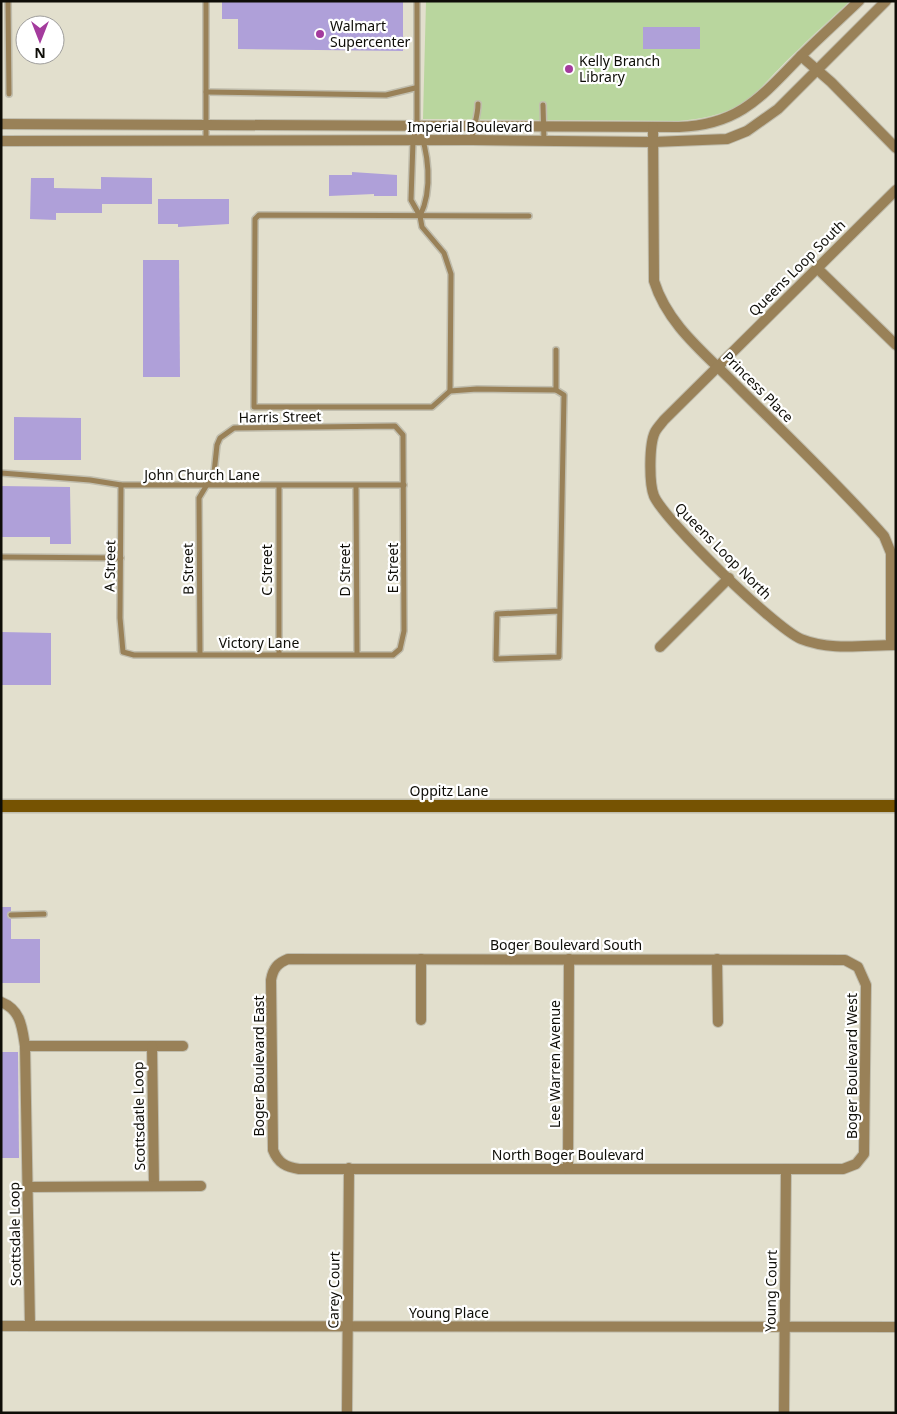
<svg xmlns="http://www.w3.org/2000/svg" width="897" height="1414" font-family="'Noto Sans',sans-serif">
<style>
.green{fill:#b9d69e}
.building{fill:#afa0d9}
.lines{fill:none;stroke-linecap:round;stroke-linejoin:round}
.lane-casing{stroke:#c0bdad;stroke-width:8}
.street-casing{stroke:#c0bdad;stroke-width:12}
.secondary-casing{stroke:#c0bdad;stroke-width:15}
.lane{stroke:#998158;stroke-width:5}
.street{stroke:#998158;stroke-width:10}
.secondary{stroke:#765302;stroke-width:12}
.poi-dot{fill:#a43b9d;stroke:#fff;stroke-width:2}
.labels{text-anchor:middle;stroke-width:4.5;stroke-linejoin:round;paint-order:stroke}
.poi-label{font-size:14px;fill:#0e0d07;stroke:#fff;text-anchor:start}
.street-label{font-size:14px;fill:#0e0d07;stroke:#fff}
</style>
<rect width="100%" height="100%" fill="#e2dfcd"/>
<path class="green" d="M426,1H850C833,17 815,33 800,48C752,92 752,114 679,121L423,119Z"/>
<g class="building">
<path d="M222,1H403V51L238,49V19H222Z"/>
<rect x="643" y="27" width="57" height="22"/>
<path d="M352,172L397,175V196H374V194L329,196V175H352Z"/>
<path d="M101,177L152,178V204H102V213H56V220L30,219L31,178H54V188L101,189Z"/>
<path d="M158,199H229V224L178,227V224H158Z"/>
<path d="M143,260H179L180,377H143Z"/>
<path d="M14,417L81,418V460H14Z"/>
<path d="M1,486L70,487L71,544H50V537H1Z"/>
<path d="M1,632L51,633V685H1Z"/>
<path d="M1,907H11V911L7,915L11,919V939H40V983H1Z"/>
<path d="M1,1052H18L19,1158H1Z"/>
</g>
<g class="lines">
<g class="lane-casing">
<g id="lane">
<path d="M8,1L9,94"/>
<path d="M206,1V141"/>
<path d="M417,1V125L413,141L411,200L420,216L422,227L444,253L451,274L450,391"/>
<path d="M206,92L386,95L415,88"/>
<path d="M543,105L544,141"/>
<path d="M417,125C429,150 433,190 420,216"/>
<path d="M472,140C473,127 478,117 478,104"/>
<path d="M529,216L259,215L255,219L254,407H432L450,391L477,389L556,390V350"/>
<path d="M556,390L564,395L559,657L496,659L497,614L559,611"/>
<path d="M1,473L90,480L121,485H404"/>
<path d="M121,485L120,618L123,652L134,655H393L400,649L404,631L403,435L395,426L234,428L220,438L217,445L214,473L199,498L200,654"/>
<path d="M279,486V654"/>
<path d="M356,486L357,654"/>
<path d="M1,557L121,558"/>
<path d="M11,915L44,914"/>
</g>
</g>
<g class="street-casing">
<g id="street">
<path d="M801,56L831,82L896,148"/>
<path d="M1,124L679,127C739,125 761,97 800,57C819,38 839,20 859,1"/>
<path d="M653,127L654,281C668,326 706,354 738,387C787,436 838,484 884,536L891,553V645"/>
<path d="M1,141L472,140L653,142L727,139L747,131L778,109L886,1"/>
<path d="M896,190L664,420C661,424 657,428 655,432C649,444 649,484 654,496C665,521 775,628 801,639C831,651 864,645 896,645"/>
<path d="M818,269L896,345"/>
<path d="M660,647L729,578"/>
<path d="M288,959L845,960L858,967L866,985L864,1154L856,1164L843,1169H299C286,1167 278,1163 273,1150L271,980C273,968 278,963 288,959Z"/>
<path d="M717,959L718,1022"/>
<path d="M1,1002C21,1010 22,1027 25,1046L30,1326"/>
<path d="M421,1020V959"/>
<path d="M25,1046H183"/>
<path d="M152,1046L154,1185"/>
<path d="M568,1169L569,959"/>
<path d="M28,1187L201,1186"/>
<path d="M1,1326L896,1327"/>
<path d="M347,1413L349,1168"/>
<path d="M784,1413L786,1169"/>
</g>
</g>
<g class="secondary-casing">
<path id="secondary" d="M1,806H896"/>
</g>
<use href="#lane" class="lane"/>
<use href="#street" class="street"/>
<use href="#secondary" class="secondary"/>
</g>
<g class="poi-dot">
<circle cx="320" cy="34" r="5"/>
<circle cx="569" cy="69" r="5"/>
</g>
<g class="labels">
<g class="poi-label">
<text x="330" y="31">Walmart<tspan x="330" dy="16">Supercenter</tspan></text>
<text x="579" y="66">Kelly Branch<tspan x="579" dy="16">Library</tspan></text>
</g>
<g class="street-label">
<text x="470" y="132">Imperial Boulevard</text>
<text transform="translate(797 268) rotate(-45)" y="5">Queens Loop South</text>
<text transform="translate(758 387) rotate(45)" y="5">Princess Place</text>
<text transform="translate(280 417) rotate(-1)" y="5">Harris Street</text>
<text x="202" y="480">John Church Lane</text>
<text transform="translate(723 551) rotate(45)" y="5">Queens Loop North</text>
<text transform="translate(110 566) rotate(-89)" y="5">A Street</text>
<text transform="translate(393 568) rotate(-90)" y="5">E Street</text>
<text transform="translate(188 569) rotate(-91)" y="5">B Street</text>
<text transform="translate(267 570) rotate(-90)" y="5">C Street</text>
<text transform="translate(345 570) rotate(-90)" y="5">D Street</text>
<text x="259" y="648">Victory Lane</text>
<text x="449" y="796">Oppitz Lane</text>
<text x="566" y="950">Boger Boulevard South</text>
<text transform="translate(555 1064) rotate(-90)" y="5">Lee Warren Avenue</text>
<text transform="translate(259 1066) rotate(-90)" y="5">Boger Boulevard East</text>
<text transform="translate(852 1066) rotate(-90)" y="5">Boger Boulevard West</text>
<text transform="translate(139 1116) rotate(-91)" y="5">Scottsdatle Loop</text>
<text x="568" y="1160">North Boger Boulevard</text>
<text transform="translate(15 1234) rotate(-91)" y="5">Scottsdale Loop</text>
<text transform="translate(334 1290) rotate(-89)" y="5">Carey Court</text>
<text transform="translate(771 1291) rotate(-89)" y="5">Young Court</text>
<text x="449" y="1318">Young Place</text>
</g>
</g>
<rect width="897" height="1414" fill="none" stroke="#0e0d07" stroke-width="5"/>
<g transform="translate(40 40) rotate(180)"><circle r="24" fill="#ffffff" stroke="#9f9e9c"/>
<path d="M0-4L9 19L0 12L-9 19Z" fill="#a43b9d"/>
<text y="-8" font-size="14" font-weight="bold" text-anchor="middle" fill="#0e0d07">N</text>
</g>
</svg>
